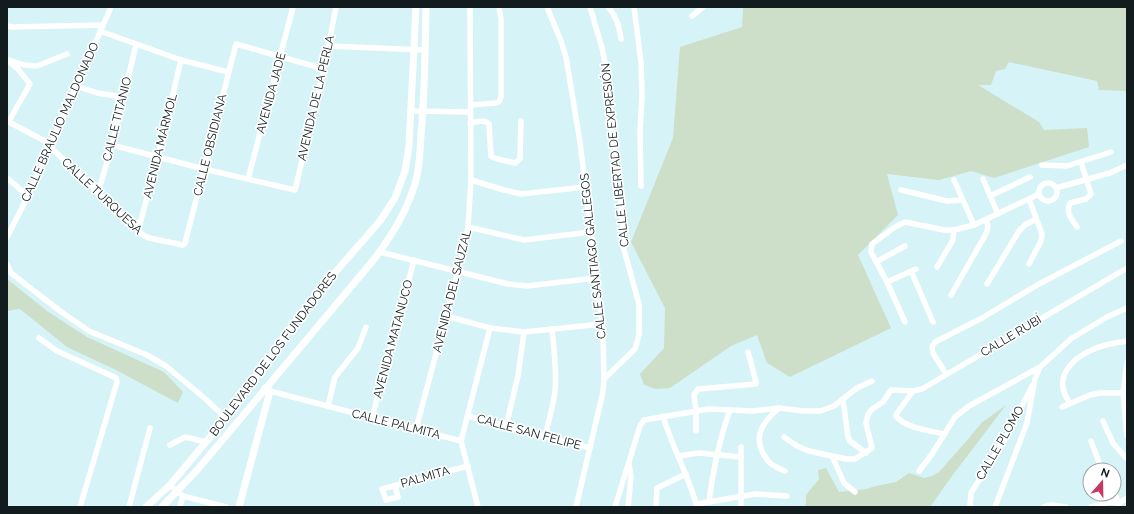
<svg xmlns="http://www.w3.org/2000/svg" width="1134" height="514" font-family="Raleway,sans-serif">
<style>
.green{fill:#cddec9}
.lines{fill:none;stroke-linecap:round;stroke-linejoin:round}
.minor{stroke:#fff;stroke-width:5.5}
.major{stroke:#fff;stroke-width:7}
.labels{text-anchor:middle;stroke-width:3.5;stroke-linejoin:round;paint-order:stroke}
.street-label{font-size:12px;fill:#121c1e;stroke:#fff}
</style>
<rect width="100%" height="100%" fill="#d6f4f7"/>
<g class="green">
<path d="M743,7H1127V91L1099,90L1097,81L1009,62L1005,69L996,71L991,85H978L1039,122L1044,130L1087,128L1089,147L994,178L971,171L939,180L887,174L898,215L858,255L891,328L790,377L767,363L757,335L731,346L670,388L656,389L644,385L640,374L664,348L665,308L631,242L673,138L680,47L742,27Z"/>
<path d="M7,279L47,311L87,337L164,372L183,392L178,403L116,370L67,347L20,309L7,311Z"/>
<path d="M1006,405L949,480L930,507H804L806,504V495L819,479L818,470L826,468L839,492L866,489L876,486L896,482L909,473L924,478L932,476L939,472L970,437L982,422L987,419Z"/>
</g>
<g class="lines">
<g class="minor">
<path d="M547,7L561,41L566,57L580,142L603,332L604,379L603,392L576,507"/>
<path d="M590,7L602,48L606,67L609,112L619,185L623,223V246L639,304V335L635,349L604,379"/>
<path d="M608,7C617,17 619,26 621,39"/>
<path d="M634,7L641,63L642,96L640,132L641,186"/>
<path d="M692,16L703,7"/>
<path d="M7,26L12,27L103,25"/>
<path d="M100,31L181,60L228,72"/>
<path d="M329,46L425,50"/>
<path d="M7,60L18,69L30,84L9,121"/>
<path d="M9,60L24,65L37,66L67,54"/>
<path d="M76,86L97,93L123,97"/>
<path d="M471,105L496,103L499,102L501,97V19L499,7"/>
<path d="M411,111L470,112"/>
<path d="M7,121L43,140L143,235L149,238L183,245L185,243L236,44L324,69"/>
<path d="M470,123C476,122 485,119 489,124L491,156L494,158L515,163L520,159L521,121"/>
<path d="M112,145L204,169L295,190L324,69L336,7"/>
<path d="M1042,165L1067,166L1111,152"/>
<path d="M7,178L28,196"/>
<path d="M248,179L293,7"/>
<path d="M983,179L998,214"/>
<path d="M471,180L504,190L521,194L585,187"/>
<path d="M954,180L974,225"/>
<circle cx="1048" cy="192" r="9"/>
<path d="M1056,188L1110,173L1127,165"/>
<path d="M901,190L947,201L963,200"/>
<path d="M98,193L112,145L136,45"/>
<path d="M990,196L1030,177"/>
<path d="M1029,199L1042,234L1041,241L1029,264"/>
<path d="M468,227L524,240L591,232"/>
<path d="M1077,227C1072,219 1065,213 1070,203L1086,199L1091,194L1081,162"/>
<path d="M138,231L158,157L181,60"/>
<path d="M7,237L28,196L111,7"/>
<path d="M380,252L508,284L527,286L596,278"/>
<path d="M876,262L905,246"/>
<path d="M7,264L11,273L60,311L89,331L147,355L166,366L202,396L226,418"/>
<path d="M937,267L953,240L954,230"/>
<path d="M911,271L933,322"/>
<path d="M887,282L916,269"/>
<path d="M987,284L1019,231L1025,225L1036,219"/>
<path d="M951,295L987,232L988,226L986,220"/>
<path d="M446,316L490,328L524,332L602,324"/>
<path d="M905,322L887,282L871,252L872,244L895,227L905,222L944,230H954L974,225L1039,194"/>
<path d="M39,338L57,351L112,376L116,378L117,382L80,507"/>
<path d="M1127,362L1123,393L1127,436"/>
<path d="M946,374L933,353L932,347L935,342L982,318L1039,284L1121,241"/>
<path d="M270,391L461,441"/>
<path d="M913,391L897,413L896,416C905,428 931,431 944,434"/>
<path d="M843,400L848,437L850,441L866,453"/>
<path d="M1070,403C1052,379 1070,359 1094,349C1104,344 1116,343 1127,341"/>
<path d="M328,406L335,377L358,348L366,327"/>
<path d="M1062,407L1090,395L1100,393H1123"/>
<path d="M779,408C760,424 751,440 769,462C773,466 780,469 785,471"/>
<path d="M468,416L590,448"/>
<path d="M663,416C672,447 689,476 697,507"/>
<path d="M372,418L414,260"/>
<path d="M1103,421L1113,443L1127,459"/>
<path d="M506,426L518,376L524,332"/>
<path d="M416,429L458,271L468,227L471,180L470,7"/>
<path d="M696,431V410L694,395L698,389L756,384V382L748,352"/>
<path d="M545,436C549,421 553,406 555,391C557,371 554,350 552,329"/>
<path d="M784,437L797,446L809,451L846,459H855L872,448L866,423L868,415L871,410L883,402L891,390L913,391L922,389L1127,268"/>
<path d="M1091,441L1102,470"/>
<path d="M170,445L185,437L206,442"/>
<path d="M678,456L699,453L741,457"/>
<path d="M832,456L844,483L855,492"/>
<path d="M919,471L932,454L955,417L969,406L1040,367L1072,338L1107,317L1127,308"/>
<path d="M170,485L183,496L226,507"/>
<path d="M395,486L398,497L386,500L382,489L468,466"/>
<path d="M1114,493L1119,503"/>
<path d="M709,502C713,471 719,440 730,410"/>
<path d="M697,504L755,494L787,496"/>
<path d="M129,507L150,428"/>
<path d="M180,507L183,496"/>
<path d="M478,507L461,441L490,328"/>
<path d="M615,507L640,426L644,420L709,409L753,411L779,408L804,411H821L834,406L857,388L872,381"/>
<path d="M628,507L631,477L629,464"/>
<path d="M656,507L657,488L686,474"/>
<path d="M741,507V447"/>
<path d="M970,507L971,493L1008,434L1032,386"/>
<path d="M995,507L1027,423L1035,379L1040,367"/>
<path d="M1044,507L1051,505L1066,507"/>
<path d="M1091,507L1109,502L1119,503L1127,498"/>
</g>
<g class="major">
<path d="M146,507L170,485L226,418L303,311L326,283L380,221L395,198L405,171L409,146L416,7"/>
<path d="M162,507L198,469L371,263C390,239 406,213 415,184C420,168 420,151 421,135C425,93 425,50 426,7"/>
<path d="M239,507L270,391L265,388"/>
</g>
</g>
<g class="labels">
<g class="street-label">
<text transform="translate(271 93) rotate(-75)" y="4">AVENIDA JADE</text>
<text transform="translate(316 98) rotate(-77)" y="4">AVENIDA DE LA PERLA</text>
<text transform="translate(117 119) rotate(-76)" y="4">CALLE TITANIO</text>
<text transform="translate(60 122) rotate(-66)" y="4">CALLE BRAULIO MALDONADO</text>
<text transform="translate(210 145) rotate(-76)" y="4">CALLE OBSIDIANA</text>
<text transform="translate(160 146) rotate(-76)" y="4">AVENIDA MÁRMOL</text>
<text transform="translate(615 155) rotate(-96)" y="4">CALLE LIBERTAD DE EXPRESIÓN</text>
<text transform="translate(102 196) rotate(43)" y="4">CALLE TURQUESA</text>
<text transform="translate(593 256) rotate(-96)" y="4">CALLE SANTIAGO GALLEGOS</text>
<text transform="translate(452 291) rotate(-76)" y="4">AVENIDA DEL SAUZAL</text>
<text transform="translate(1011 336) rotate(-31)" y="4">CALLE RUBÍ</text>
<text transform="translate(393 339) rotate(-75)" y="4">AVENIDA MATANUCO</text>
<text transform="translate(273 354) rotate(-53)" y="4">BOULEVARD DE LOS FUNDADORES</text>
<text transform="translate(396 424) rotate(14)" y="4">CALLE PALMITA</text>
<text transform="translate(529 432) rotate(15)" y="4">CALLE SAN FELIPE</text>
<text transform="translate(1000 443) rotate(-60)" y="4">CALLE PLOMO</text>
<text transform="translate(425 477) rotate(-16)" y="4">PALMITA</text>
</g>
</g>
<rect width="1134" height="514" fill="none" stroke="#121c1e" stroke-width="16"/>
<g transform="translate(1102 482) rotate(20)"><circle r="19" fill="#ffffff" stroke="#a0a4a5"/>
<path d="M0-3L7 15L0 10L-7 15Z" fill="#c63864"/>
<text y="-6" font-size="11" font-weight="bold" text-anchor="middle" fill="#121c1e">N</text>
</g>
</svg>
